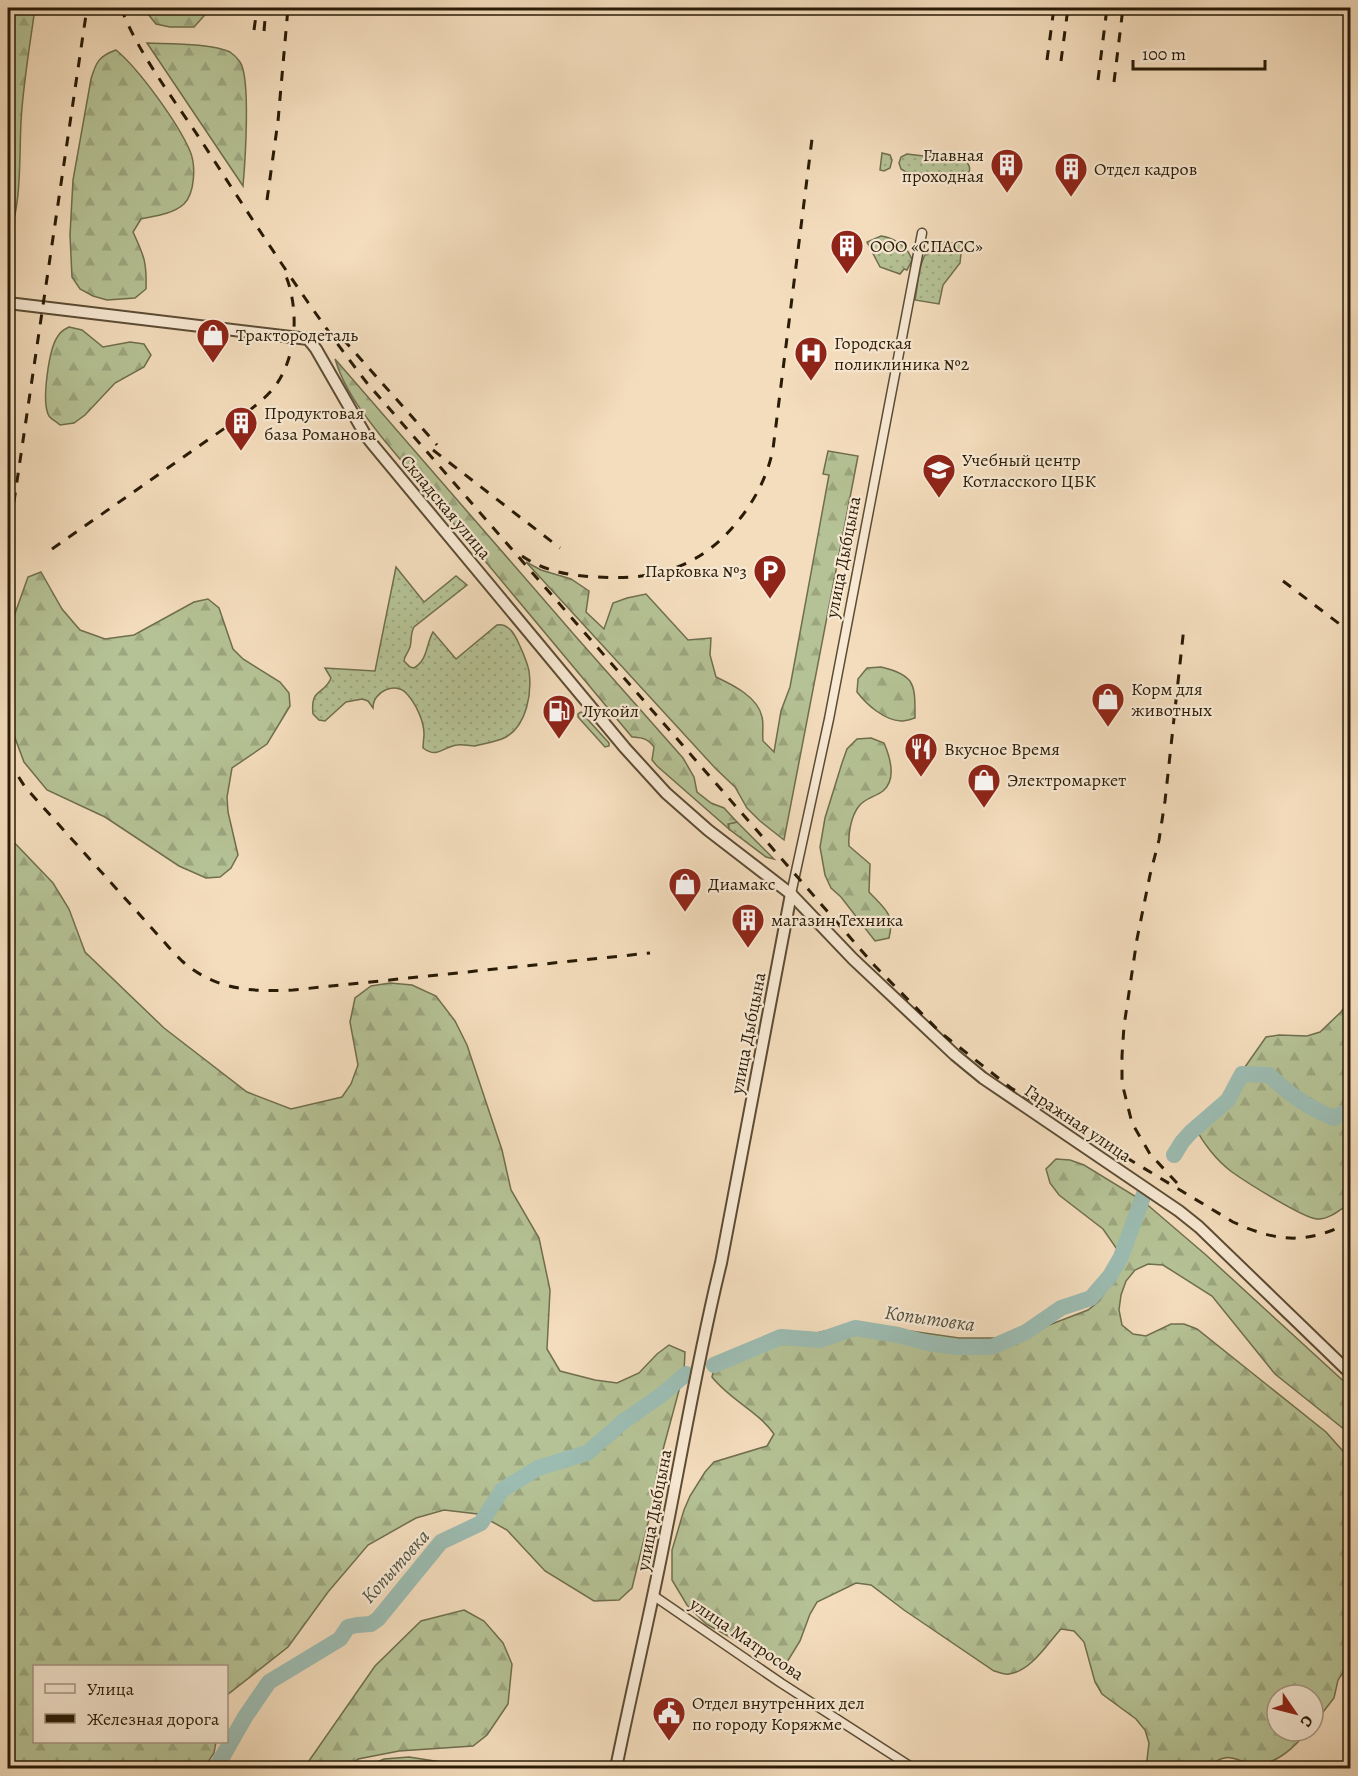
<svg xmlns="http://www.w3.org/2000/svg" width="1358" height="1776" font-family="Alegreya,serif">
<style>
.grass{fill:url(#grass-dots);stroke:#6f6e4e;stroke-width:1.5}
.forest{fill:url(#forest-firs);stroke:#6f6e4e;stroke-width:1.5}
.pitch{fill:#b5c295;stroke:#6f6e4e;stroke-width:1.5}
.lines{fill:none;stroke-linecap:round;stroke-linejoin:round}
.river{stroke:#9cbcb2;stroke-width:16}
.minor-casing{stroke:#5c4c34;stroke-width:11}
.tertiary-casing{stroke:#5c4c34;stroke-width:14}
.minor{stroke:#f8e9d4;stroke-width:8}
.tertiary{stroke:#f8e9d4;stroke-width:10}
.rail{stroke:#291b06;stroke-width:3;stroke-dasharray:10 10;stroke-linecap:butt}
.labels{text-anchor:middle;stroke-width:4.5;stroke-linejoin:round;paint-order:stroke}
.poi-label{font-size:18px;fill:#291b06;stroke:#f8e9d4;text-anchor:start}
.street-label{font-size:18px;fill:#291b06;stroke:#f8e9d4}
.water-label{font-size:20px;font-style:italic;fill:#515342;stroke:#f8e9d4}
</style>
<defs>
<pattern id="grass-dots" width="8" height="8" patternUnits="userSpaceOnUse" patternTransform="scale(1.5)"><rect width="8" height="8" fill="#b5c295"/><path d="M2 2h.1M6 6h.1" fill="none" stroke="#9ca67f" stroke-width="1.8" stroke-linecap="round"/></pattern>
<pattern id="forest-firs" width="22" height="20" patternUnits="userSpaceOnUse" patternTransform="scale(1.5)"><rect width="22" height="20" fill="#b5c295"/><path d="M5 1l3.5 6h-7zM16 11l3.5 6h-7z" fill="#9ca67f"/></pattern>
</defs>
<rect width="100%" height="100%" fill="#f4ddbd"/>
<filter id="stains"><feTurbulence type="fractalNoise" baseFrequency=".00333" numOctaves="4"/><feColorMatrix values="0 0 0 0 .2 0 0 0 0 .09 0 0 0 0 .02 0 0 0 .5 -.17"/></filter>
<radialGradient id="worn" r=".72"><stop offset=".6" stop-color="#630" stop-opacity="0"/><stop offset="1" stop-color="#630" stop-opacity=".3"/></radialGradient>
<g class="grass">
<path d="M882,153L890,155L892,160L890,168L884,171L880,170Z"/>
<path d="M907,154L965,161C972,166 971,175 962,178L906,172L901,169L899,163L901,157Z"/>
<path d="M881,236C895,238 908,247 912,260L907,270L904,269L900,274L880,267L867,242Z"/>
<path d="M941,242L962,244L960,263L943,285L939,304L915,300C919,281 918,247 941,242Z"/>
<path d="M396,567L424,602L456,576L467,585L414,627C410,634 412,640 410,647C408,653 405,655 404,661L410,667L414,668C428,660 426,644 433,632L456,659L497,625C509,623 515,635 519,644C523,653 527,661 529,671C532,693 527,725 506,737C499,741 483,744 475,746C469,746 463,744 457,745C442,747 438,759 423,748C423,743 424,738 424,734C424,721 416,704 407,694C396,681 373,691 373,708L368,701L362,699L346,702L325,721L319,720L313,714C310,687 324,696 331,678L325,668L375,671Z"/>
<path d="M581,712L609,743V746L605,747L578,717V714Z"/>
<path d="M737,822L774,859L766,857L729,829L728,824Z"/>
</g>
<g class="forest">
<path d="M8,8H35C30,45 23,84 21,122C19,161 22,203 8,240Z"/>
<path d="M129,8H211L194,27H170L156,24L148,14L130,9Z"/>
<path d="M147,43C168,44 212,43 230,52C233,54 238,59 240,62C251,78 245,163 243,186Z"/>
<path d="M116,50C139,69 178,123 190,151C196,165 195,193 184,204C173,214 155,216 141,219L133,232C144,256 147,262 146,289L135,298L107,300L93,296L80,289L72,277L70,235L73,180L91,79C96,62 99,56 116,50Z"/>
<path d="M69,327L82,330L103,347L130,342L144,344L151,355L144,367L115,383L85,415L74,423L60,425C57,422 51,419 49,416C41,402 49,348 58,336C60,332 65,329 69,327Z"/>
<path d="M335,359L577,638L683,758L694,777L697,792L711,803L724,808L737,822L728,824L729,829L657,766L652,760L654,747C647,738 643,738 632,737L384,440C365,416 344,390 335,359Z"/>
<path d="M828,451L858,456L784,840L760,821L747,808L735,787L716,769L526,562L541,570L571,579L589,591L586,612L604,629L613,603L627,598L646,594L688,640L711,638L710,655L716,677C733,685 758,697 762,717C764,724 762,733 763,741L774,752L781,711L790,687L829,475L823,474Z"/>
<path d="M41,572L62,609L80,630L105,639L134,635L194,602L208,599L219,608L233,649L243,659L280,682L289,693L290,706L267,744L232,768L227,797L228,812L238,855L231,868L220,877L206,878L179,866L105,817L47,790L24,762L8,719V633L28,577Z"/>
<path d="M881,667C916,675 915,685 915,718C911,719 906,721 901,721C884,720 867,705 857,692L858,679L867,668Z"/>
<path d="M871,738L884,743C890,757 897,779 883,791C875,797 865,798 859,806C851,816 848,834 849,846L870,864L869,892C885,909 895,914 889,938L875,941L841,897L831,888L825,875L820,847L825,818L842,763L847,749L857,739Z"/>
<path d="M8,836L53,883L69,909L85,952L164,1028L247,1092L291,1109L342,1097L351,1084L358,1065L350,1022L355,998L371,986L390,983L412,985L436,996L455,1021L467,1045L502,1150L511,1190L539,1238L550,1290L547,1349L560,1371L595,1380L617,1383L639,1373L657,1354L669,1345L685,1352L684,1372L658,1468L650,1515L632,1588L619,1600L594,1601L545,1571L507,1530L478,1514L444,1510L416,1518L368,1545L328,1592L288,1647L227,1695L226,1666H34V1742H216L214,1753L204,1768H8Z"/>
<path d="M1350,999V1203C1341,1209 1329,1220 1317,1219C1303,1218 1246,1182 1232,1172C1217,1161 1202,1142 1194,1125L1224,1097L1266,1037L1279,1035L1307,1036L1320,1032L1341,1012Z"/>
<path d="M1056,1159L1070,1160L1084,1165L1143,1201L1206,1255L1350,1387V1434L1275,1374L1212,1296L1163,1265L1148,1264L1135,1270L1126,1281L1121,1295L1119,1310L1122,1325L1133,1334L1146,1336L1171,1324H1184L1197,1329L1326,1432L1350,1459V1662L1338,1680L1334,1698L1313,1725V1695H1277V1731H1308C1296,1745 1279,1763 1259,1764C1235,1764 1231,1747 1207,1768H1146L1149,1743L1145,1730L1136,1719L1102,1694L1095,1682L1084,1642L1074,1631L1061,1629C1047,1644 1031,1671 1009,1674C1004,1675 999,1672 994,1671L904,1610L871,1585L856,1583L817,1602L810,1614L800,1641L784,1667L706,1624L687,1605L672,1580V1550L684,1510L690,1496L705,1472L714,1462L767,1446L774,1434C758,1411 730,1400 712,1377L715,1364L726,1355L825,1331L883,1327L959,1338H1025L1049,1325L1088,1310L1098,1302L1114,1280L1120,1267L1119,1252L1103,1229L1059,1195L1050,1183L1046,1169Z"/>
<path d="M464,1610L484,1621L503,1643L512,1664L508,1704L487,1735L473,1746L399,1751L358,1759L349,1768H304L375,1666L421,1621Z"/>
</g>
<path class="pitch" d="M409,1757L441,1762L463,1768H363L384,1759Z"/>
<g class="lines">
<g class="river">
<path d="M1174,1155L1182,1142L1191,1132L1228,1100L1242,1074L1269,1075C1290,1095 1307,1107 1334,1118L1350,1110"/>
<path d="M714,1365L781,1337L820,1340L855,1328L898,1335L928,1343L957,1347H992L1026,1332L1061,1308L1091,1298L1110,1276L1121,1257L1144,1194"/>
<path d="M216,1768L245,1717L269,1682L340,1639L348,1627L357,1625L371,1624L378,1619L441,1542L481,1523L502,1490L538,1468L587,1453L624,1421L660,1396L686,1374"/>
</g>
<g class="minor-casing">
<g id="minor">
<path d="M791,894L829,719L922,233"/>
<path d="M654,1596L781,1683L913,1768"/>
</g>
</g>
<g class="tertiary-casing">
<g id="tertiary">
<path d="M8,303L308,339L316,349L366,436L374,446L625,748L666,793L708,830L791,894L853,959L955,1055L983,1078L1179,1211L1199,1227L1350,1373"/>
<path d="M616,1768C632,1689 651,1611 666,1532C684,1442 699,1352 721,1263L791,894"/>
</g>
</g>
<use href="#minor" class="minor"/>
<use href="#tertiary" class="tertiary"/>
<g class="rail">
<path d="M121,8C139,55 176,102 204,145C256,225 308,307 367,383L875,966L940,1032L1011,1088L1233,1222C1277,1242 1306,1245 1350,1222"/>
<path d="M357,12V8"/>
<path d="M254,30L257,8"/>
<path d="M264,31L266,8"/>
<path d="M1047,60L1054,8"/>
<path d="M1061,61L1068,8"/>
<path d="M1098,80L1107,8"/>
<path d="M1114,82L1123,8"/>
<path d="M267,200L278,121L288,8"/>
<path d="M343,339L437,445"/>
<path d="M433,450L560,548"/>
<path d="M8,542L87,8"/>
<path d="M52,549L245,414C256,405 268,396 276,385C297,355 299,310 286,276"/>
<path d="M522,556C544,571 570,576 597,577C658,581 704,566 742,516C757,496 768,474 773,449L812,139"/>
<path d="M1283,581L1350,632"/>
<path d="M8,760L25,787L166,944C171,950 177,956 182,961C215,990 251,992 293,990L650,953"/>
<path d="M1177,1183L1150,1154L1132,1123L1122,1083V1056L1124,1026L1137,939L1150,875L1159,840L1165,801L1184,627"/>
</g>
</g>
<defs>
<g id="building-pin" transform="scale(1.725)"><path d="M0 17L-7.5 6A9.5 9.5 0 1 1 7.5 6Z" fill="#8f2418" stroke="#f8e9d4"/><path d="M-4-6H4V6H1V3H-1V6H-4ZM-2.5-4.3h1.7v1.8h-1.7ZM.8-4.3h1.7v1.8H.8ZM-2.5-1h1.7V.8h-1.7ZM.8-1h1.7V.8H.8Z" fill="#fff"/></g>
<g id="shop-pin" transform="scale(1.725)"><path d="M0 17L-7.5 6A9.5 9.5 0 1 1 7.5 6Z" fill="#8f2418" stroke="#f8e9d4"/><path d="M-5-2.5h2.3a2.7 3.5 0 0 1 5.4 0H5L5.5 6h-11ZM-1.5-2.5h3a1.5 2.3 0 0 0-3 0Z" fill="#fff"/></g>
<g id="hospital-pin" transform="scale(1.725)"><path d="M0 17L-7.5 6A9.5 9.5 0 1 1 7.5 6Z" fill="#8f2418" stroke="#f8e9d4"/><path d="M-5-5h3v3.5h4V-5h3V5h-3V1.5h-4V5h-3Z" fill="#fff"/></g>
<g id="school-pin" transform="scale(1.725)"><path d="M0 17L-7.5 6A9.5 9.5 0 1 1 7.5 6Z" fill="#8f2418" stroke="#f8e9d4"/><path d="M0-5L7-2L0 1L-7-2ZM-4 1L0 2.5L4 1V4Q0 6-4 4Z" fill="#fff"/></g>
<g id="parking-pin" transform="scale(1.725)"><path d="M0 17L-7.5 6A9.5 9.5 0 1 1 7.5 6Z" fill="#8f2418" stroke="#f8e9d4"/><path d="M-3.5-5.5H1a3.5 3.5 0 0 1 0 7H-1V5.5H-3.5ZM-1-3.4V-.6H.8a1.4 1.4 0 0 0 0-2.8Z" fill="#fff"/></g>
<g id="fuel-pin" transform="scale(1.725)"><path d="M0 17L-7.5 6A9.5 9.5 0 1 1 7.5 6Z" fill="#8f2418" stroke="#f8e9d4"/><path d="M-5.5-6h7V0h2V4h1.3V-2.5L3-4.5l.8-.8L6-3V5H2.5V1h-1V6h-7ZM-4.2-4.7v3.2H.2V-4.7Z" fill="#fff"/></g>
<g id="restaurant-pin" transform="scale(1.725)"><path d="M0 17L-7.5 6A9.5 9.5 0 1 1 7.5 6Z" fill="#8f2418" stroke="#f8e9d4"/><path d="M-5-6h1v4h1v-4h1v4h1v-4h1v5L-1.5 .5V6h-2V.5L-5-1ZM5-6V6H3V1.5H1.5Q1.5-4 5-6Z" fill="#fff"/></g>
<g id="civic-pin" transform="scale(1.725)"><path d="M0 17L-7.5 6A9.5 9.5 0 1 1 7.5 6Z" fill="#8f2418" stroke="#f8e9d4"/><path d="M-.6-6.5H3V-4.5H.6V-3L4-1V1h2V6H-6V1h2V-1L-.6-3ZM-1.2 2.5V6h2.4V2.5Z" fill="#fff"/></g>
</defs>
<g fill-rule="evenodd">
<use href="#building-pin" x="1007" y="165"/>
<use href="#building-pin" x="1071" y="169"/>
<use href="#building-pin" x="847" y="246"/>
<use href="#shop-pin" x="213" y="335"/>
<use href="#hospital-pin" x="811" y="353"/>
<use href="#building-pin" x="241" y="423"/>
<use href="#school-pin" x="939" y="470"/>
<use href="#parking-pin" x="770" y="571"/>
<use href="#shop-pin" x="1108" y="699"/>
<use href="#fuel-pin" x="559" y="711"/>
<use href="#restaurant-pin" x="921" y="749"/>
<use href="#shop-pin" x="984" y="780"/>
<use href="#shop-pin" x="685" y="884"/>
<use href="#building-pin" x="748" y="920"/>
<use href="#civic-pin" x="669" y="1713"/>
</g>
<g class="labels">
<g class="poi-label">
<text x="984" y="161" text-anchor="end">Главная<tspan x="984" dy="21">проходная</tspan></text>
<text x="1094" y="175">Отдел кадров</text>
<text x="870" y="252">ООО «СПАСС»</text>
<text x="236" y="341">Трактородеталь</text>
<text x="834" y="349">Городская<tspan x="834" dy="21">поликлиника №2</tspan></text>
<text x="264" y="419">Продуктовая<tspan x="264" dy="21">база Романова</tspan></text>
<text x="962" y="466">Учебный центр<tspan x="962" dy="21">Котласского ЦБК</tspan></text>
<text x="747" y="577" text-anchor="end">Парковка №3</text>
<text x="1131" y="695">Корм для<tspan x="1131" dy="21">животных</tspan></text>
<text x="582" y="717">Лукойл</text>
<text x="944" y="755">Вкусное Время</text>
<text x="1007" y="786">Электромаркет</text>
<text x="708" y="890">Диамакс</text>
<text x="771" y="926">магазин Техника</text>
<text x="692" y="1709">Отдел внутренних дел<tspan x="692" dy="21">по городу Коряжме</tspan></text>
</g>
<g class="street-label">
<text transform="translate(446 507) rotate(50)" y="6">Складская улица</text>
<text transform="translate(843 557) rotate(-79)" y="6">улица Дыбцына</text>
<text transform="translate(748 1033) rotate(-79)" y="6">улица Дыбцына</text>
<text transform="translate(1078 1123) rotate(34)" y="6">Гаражная улица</text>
<text transform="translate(654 1510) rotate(-79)" y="6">улица Дыбцына</text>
<text transform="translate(747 1639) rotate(34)" y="6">улица Матросова</text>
</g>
<g class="water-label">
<text transform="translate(930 1318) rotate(8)" y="7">Копытовка</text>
<text transform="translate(395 1566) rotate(-48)" y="7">Копытовка</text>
</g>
</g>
<rect width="1358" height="1776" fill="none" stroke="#f4ddbd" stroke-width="30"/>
<rect x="9" y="9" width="1340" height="1758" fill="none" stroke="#291b06" stroke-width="3"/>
<rect x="15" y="15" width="1328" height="1746" fill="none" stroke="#291b06" stroke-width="1.5"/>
<rect x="33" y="1665" width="195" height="78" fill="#f8e9d4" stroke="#a59782" stroke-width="1.5"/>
<rect x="45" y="1684" width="30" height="9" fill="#f8e9d4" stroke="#a59782" stroke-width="1.5"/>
<text x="87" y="1695" font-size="18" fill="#291b06">Улица</text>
<rect x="45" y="1714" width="30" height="9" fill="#291b06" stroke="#a59782" stroke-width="1.5"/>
<text x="87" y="1725" font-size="18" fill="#291b06">Железная дорога</text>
<g transform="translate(1295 1713) rotate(125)"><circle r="28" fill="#f8e9d4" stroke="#a59782" stroke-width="1.5"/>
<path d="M0-4.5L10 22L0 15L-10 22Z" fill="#8f2418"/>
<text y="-9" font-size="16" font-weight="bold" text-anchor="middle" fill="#291b06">С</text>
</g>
<path d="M1133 60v9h132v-9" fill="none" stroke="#291b06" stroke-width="3"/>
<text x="1142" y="60" font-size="18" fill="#291b06" stroke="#f8e9d4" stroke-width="4.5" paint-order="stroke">100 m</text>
<rect width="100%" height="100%" filter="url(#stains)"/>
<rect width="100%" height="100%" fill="url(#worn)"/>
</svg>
